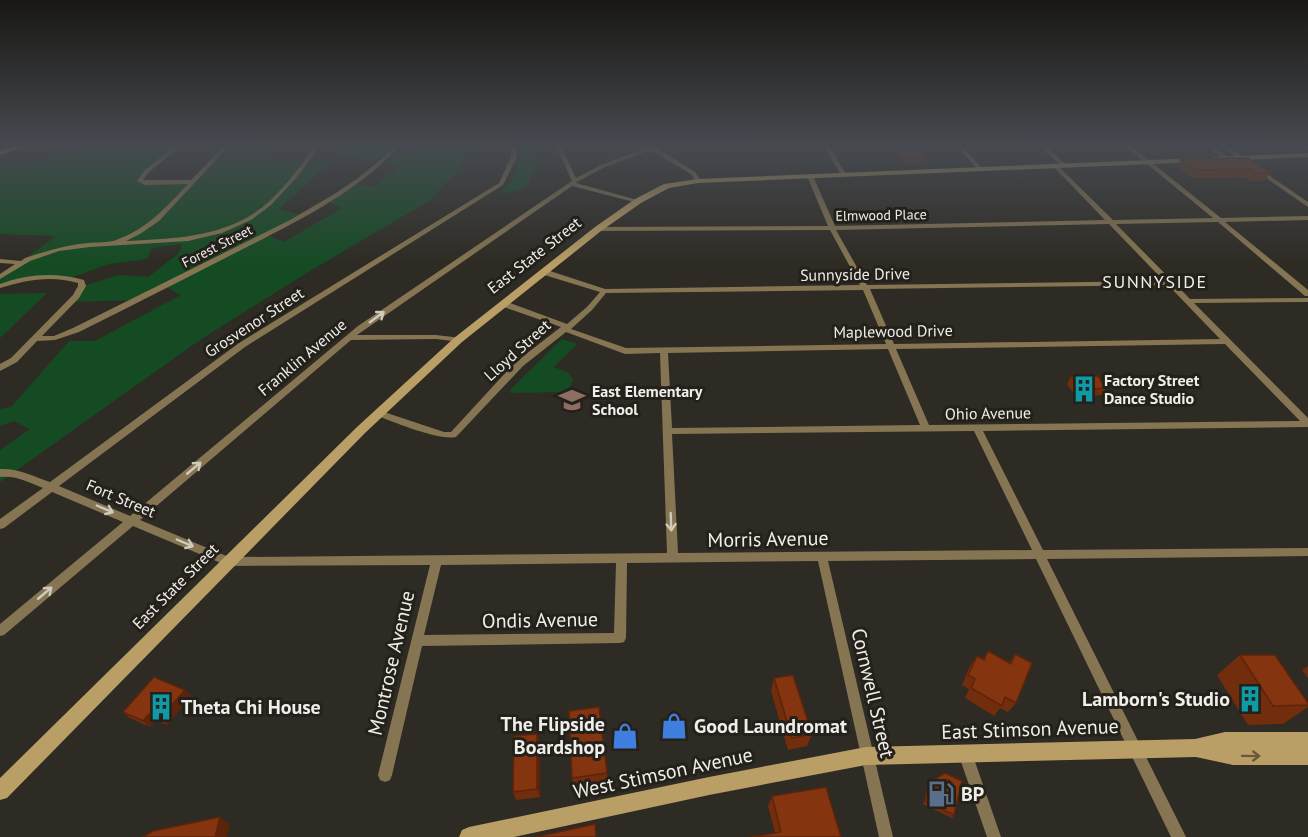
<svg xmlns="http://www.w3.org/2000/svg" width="1308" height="837" font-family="'PT Sans',sans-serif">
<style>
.green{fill:#154b23}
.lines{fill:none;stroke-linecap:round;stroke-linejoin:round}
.street{fill:#867552;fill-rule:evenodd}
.secondary{fill:#b99e65;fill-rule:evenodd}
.wall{fill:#722d0c}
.shaded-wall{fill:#5c240a}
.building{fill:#84340e;stroke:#5c240a;stroke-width:1.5}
.oneway{stroke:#d0cabc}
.oneway2{stroke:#67593c}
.labels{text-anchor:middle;stroke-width:6;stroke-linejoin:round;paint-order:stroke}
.far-street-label{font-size:14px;fill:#f0eeea;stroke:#24211b}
.street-label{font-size:16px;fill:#f0eeea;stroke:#24211b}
.poi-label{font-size:16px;font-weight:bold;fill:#f0eeea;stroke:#24211b;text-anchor:start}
.neighbourhood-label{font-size:18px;letter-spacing:1.5px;fill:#f0eeea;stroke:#24211b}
.near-street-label{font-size:20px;fill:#f0eeea;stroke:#24211b}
.near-poi-label{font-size:20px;font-weight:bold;fill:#f0eeea;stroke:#24211b;text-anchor:start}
</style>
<rect width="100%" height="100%" fill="#2e2b24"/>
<g class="green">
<path d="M86,146H111L117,150L140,146H179L139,181L193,182L218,157H268L264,161L330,162L279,209L301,215L267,235L284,242L342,208L325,201L352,183L373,187L400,167L386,163L401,152L421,151L425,146H465V152L459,170L429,201L305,274L200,340L0,482V450L30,429L14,421L0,426V409L11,407L69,341H95L181,295L165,286L137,300L70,302L80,287L119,275L148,277L179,253L182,244L152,248L147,259L109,264L70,278L34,277L0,284V277L56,236L0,234V165L40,162Z"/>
<path d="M342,146H392L391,150L371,164L359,158L348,160L341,157L345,149Z"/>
<path d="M519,146H533L535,171L526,188L504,194L502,190C516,180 521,162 519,146Z"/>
<path d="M47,293L0,338V294Z"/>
<path d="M562,339L577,344L554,367L569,373L573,381L566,392L510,393L511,389Z"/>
</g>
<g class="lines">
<g class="street">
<path d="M175,146H181L149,172L143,180H191L224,146H229L159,221L140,234L126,241C167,239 211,238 248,217C276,201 296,172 315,146H320L297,177L271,205L251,220L222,233L188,241L90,247L59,251L30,261L0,279V274L15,264L0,263V259L21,261L25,258C46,251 66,245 88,243C97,242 108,243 116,240C147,229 165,208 188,184L145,185L137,181L145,170Z"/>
<path d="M394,146H400C354,195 294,223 235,253C183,280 131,306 79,332L55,340L37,341L17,362L0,371V364L11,358L73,295L78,286V283C51,275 26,280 0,288V284C28,274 55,272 84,280L86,286L79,298L42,336H54L73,328L290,220L336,193L358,178L378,162Z"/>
<path d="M511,146H517V157L503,185L245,347L59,486L130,516L358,326L572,181L556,146H561L576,178L601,165L648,147L647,146H654L695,172L701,181L700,182H696L691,174L651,150L605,167L577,182L576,183L641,201L638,203L572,186L357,335H436L461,338L462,340L461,342L436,339L351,340L140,520L229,557H241L667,553L660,353L625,354L566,332L523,366L456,437C439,441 394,422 375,415L374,413L378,410L444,432H451L508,370L526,354L561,327L501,306V302H507L567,324L587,307L600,292L541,274V270H547L605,289L860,285L830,230L598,231L595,229L598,227L828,226L807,176L810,174L813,176L835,226L1105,220L1053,166V164L1055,163L1113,220L1213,218L1125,146H1131L1221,218L1308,216V220L1225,222L1308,290V296H1305L1218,222L1116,224L1190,299L1308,298V302L1194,303L1308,418V427L983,431L1043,550L1308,548V556L1047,559L1186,837H1171L1036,559L828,561L893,837H879L818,561L627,563L626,638L624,642L620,643L422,646L392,775L390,780L385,782L380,780L378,775L430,565L228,566L133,526L4,635L0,636V624L123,522L52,492L4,528L0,529V519L43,488C28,482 16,475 0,477V469C18,468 33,476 50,482L239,343L499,183L511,157ZM1109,224L1164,281L867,285L836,230ZM1168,285L1220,339L894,344L870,289ZM863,290L886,344L626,348L571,329L592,310L606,293ZM1225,344L1300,421L929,425L896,349ZM888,349L920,425L672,428L668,353ZM974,431L1032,550L678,553L672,434ZM616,563L614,633L424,635L441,565Z"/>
<path d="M824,146H829L846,174L845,175H841Z"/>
<path d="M957,146H962L981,167V169H977Z"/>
<path d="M1040,146H1046L1065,164V166H1061Z"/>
<path d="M1206,146H1212L1229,158L1224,159Z"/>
<path d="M1221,146H1227L1250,162L1245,163Z"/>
<path d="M1301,146H1308V151Z"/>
<path d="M1256,169H1260L1308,202V207L1256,171Z"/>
<path d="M965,746L970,748L972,753L1001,837H987L958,753L960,748Z"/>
</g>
<g class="secondary">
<path d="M14,146H26L0,155V151Z"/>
<path d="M1308,153V157L1213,161L1209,159L1213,157Z"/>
<path d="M1196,158L1200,160L1199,162L698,183L669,188L641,203L601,231L462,342L365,433L7,798L0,800V778L357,427L454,338L595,227L635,199L664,184L698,179Z"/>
<path d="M1225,732H1308V765H1233L1196,757L866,765L709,795L514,837H459L462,830L469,827L709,777L866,747L1195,739Z"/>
</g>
</g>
<g class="wall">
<path d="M899,148L927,158L925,164L907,165L898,153Z"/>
<path d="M1248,158L1270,173L1265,181H1251L1245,177L1193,178L1177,166L1181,159Z"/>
<path d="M1071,376L1106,388L1102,395L1076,397L1067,384Z"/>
<path d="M988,651L1009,663L1015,654L1016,703L1008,712L1000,708L994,716L965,698L969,689L962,685L970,666L977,656L983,659Z"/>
<path d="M1240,655L1308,703V707L1283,724L1248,725L1217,675Z"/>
<path d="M1308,666V678L1302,670Z"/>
<path d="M774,678L812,734L807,746L788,750L771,691Z"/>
<path d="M185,690L191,696L167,725L156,720L150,727L130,718L123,712Z"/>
<path d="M599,707L608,781L574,787L572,778Z"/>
<path d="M537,734L540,743V797L516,800L513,792Z"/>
<path d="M930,782L954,815L952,818L923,804L928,785Z"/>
<path d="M772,796L841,837L775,833L768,806Z"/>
</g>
<g class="shaded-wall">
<path d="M185,690L191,696L167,725L160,718Z"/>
<path d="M149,714L156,720L150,727L143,721Z"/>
<path d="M537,734L540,743V797L537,789Z"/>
<path d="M220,817L230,825L227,837H215Z"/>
</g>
<g class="building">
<path d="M917,147L927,158L908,159L899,148Z"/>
<path d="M1248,158L1270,173H1255L1250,169L1197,170L1181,159Z"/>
<path d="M1071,376H1098L1106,388L1080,390Z"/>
<path d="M988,651L1011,664L1015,654L1032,663L1016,703L1005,697L1002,706L971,688L975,679L968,675L977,656L984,660Z"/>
<path d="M1240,655H1275L1308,703V705L1273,706Z"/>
<path d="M793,675L812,734L792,738L774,678Z"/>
<path d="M154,677L185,690L160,718L149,714L143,721L123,712Z"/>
<path d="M599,707L607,773L572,778L569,711Z"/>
<path d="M537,734V789L513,792L514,736Z"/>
<path d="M945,773L962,781L954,815L925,801L930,782Z"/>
<path d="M826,787L841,837H751L781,832L772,796Z"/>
<path d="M220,817L215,837H143L153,831Z"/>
<path d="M595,824L596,837H536Z"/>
</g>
<defs><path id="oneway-shaft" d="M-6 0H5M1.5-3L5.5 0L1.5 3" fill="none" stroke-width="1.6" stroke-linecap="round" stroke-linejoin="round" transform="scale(1.5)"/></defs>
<g class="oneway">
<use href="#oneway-shaft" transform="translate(377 317) rotate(-36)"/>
<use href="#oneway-shaft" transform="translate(194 468) rotate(-40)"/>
<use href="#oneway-shaft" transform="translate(105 509) rotate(23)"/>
<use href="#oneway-shaft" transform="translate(671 522) rotate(88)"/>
<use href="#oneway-shaft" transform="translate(185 543) rotate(23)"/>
<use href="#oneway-shaft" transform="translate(45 593) rotate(-40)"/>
</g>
<use class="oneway2" href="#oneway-shaft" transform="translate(1251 756) rotate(1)"/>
<linearGradient id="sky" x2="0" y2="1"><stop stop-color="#191814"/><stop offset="0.55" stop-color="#464a50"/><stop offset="1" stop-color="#464a50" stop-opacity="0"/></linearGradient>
<rect width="1308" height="264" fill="url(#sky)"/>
<defs>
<g id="building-bare" transform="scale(2.07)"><path d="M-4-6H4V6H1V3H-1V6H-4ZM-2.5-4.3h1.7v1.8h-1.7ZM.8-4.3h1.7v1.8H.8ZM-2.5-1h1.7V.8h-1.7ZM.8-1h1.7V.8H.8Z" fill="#0f9aa8" stroke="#24211b" stroke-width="2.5" paint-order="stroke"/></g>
<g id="school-bare" transform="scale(2.07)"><path d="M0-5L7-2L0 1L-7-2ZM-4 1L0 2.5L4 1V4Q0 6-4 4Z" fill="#8d6e63" stroke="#24211b" stroke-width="2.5" paint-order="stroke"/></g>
<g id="shop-bare" transform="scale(2.07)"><path d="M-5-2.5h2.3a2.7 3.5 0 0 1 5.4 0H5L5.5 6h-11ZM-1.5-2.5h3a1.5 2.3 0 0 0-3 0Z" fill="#3f7fe0" stroke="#24211b" stroke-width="2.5" paint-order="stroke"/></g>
<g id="fuel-bare" transform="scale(2.07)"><path d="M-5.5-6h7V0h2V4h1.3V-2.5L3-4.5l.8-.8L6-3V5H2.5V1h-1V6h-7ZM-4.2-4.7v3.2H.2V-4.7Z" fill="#5c6f8a" stroke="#24211b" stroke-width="2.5" paint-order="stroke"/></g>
</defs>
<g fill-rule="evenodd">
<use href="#building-bare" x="1084" y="389"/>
<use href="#school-bare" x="572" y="400"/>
<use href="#building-bare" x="1250" y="699"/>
<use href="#building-bare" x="161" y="707"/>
<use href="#shop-bare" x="674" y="726"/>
<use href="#shop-bare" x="625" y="736"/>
<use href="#fuel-bare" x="941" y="794"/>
</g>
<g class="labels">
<g class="far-street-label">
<text transform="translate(881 215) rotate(-1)" y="5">Elmwood Place</text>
<text transform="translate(217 246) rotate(-27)" y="5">Forest Street</text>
</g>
<g class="street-label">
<text transform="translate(534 255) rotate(-38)" y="6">East State Street</text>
<text transform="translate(855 274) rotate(-1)" y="6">Sunnyside Drive</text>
<text transform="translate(254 322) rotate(-33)" y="6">Grosvenor Street</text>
<text transform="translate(893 331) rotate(-1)" y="6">Maplewood Drive</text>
<text transform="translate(517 350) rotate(-42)" y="6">Lloyd Street</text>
<text transform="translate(302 357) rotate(-40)" y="6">Franklin Avenue</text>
<text transform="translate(988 413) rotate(-1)" y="6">Ohio Avenue</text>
<text transform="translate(121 498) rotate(23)" y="6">Fort Street</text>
<text transform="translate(175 586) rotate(-45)" y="6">East State Street</text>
</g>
<g class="poi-label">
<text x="1104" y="386">Factory Street<tspan x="1104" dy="18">Dance Studio</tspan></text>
<text x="592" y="397">East Elementary<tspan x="592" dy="18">School</tspan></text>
</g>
<g class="neighbourhood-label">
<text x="1155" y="288">SUNNYSIDE</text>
</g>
<g class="near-street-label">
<text transform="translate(768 539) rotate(-1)" y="7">Morris Avenue</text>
<text transform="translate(540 620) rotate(-1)" y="7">Ondis Avenue</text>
<text transform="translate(391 663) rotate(-77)" y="7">Montrose Avenue</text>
<text transform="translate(873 693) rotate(77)" y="7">Cornwell Street</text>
<text transform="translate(1030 729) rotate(-2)" y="7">East Stimson Avenue</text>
<text transform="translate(663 773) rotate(-12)" y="7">West Stimson Avenue</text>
</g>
<g class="near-poi-label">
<text x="1230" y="706" text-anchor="end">Lamborn's Studio</text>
<text x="181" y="714">Theta Chi House</text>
<text x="605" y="731" text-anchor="end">The Flipside<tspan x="605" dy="23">Boardshop</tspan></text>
<text x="694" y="733">Good Laundromat</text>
<text x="961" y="801">BP</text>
</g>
</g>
</svg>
